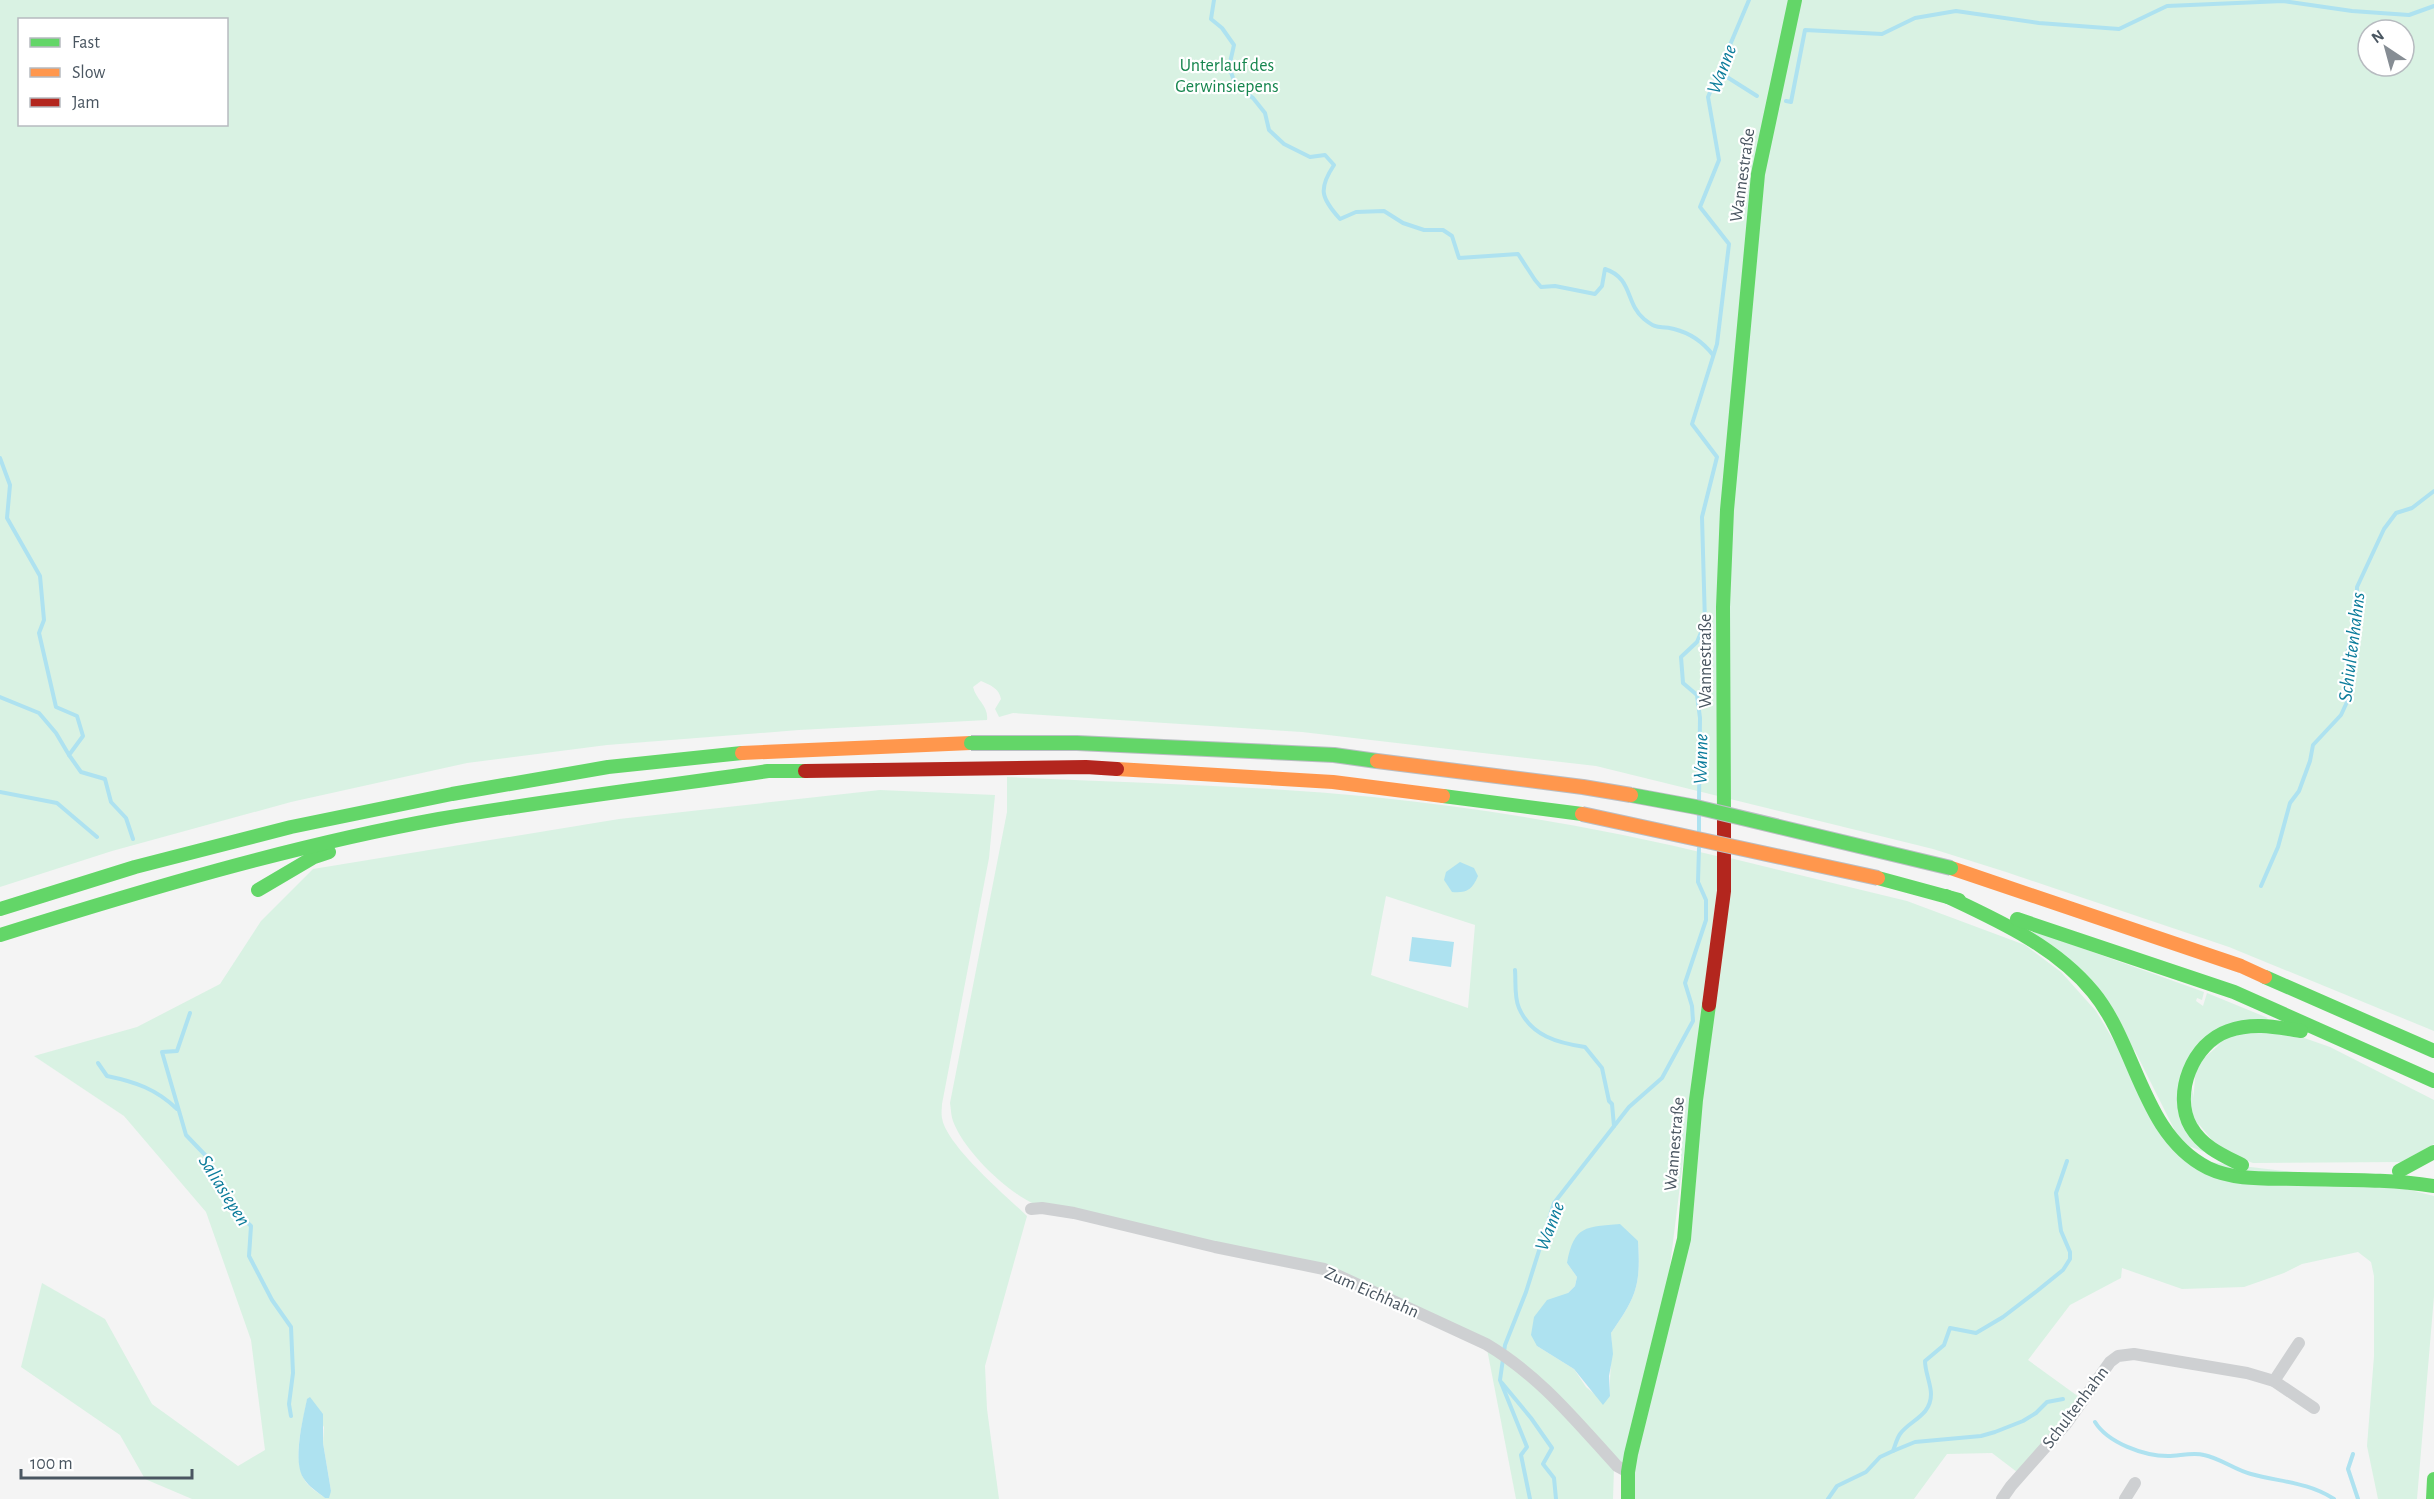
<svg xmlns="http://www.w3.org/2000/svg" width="2434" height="1499" font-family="'Alegreya Sans',sans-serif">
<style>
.green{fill:#d9f2e3;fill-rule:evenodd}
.water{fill:#aee2f0}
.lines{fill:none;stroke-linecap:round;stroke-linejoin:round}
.stream{stroke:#aee2f0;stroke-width:4}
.street{stroke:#ced0d2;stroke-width:12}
.fast{stroke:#63d668;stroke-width:14}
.slow{stroke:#ff974d;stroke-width:14}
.jam{stroke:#b3261e;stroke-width:14}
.fast-bridge-casing{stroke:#b9bec3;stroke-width:16;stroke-linecap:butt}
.slow-bridge-casing{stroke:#b9bec3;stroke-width:16;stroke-linecap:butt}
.fast-bridge{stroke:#63d668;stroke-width:14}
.slow-bridge{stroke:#ff974d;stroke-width:14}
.labels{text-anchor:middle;stroke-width:4.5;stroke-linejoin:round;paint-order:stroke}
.park-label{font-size:18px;fill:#17864f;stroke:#fff}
.street-label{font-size:18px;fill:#4a5661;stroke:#fff}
.water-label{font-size:20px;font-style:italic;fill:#0c7c9b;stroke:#fff}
</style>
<rect width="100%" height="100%" fill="#f4f4f4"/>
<g class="green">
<path d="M0,0H2434V1031L2229,947L2006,872L1933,849L1596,766L1302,732L1013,713L999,717L995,709L1001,699C999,688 990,685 981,681L973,687C976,700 989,706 987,720L799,730L607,745L467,763L291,802L112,851L0,887ZM20,20H226V124H20ZM2368,30H2404V66H2368Z"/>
<path d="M1007,777C1129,783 1252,785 1373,797C1490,809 1607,829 1721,857L1666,1298L1624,1467L1541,1379L1513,1355L1324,1265L1034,1204C1006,1191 964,1151 953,1121C951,1116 951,1109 950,1103L1007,812ZM1386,896L1475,925L1468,1008L1371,975ZM1638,1241C1641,1286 1636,1297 1611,1333C1613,1355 1609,1375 1610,1396H1597L1586,1387L1574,1369L1537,1346L1568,1293L1575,1286L1577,1277L1567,1263Z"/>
<path d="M880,790L995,795L989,858L942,1104C942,1108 941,1113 942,1118C946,1145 1006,1196 1027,1216L985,1366L987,1409L999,1499H192L145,1479L120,1435L21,1367L42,1283L105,1319L152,1404L238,1466L265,1450L251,1340L206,1212L124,1116L34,1056L137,1027L220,984L261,921L313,869L619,819ZM307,1400L324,1427L323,1443L331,1491L325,1498C319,1493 308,1487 304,1479C292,1456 303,1423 307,1400Z"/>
<path d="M1730,858L1907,901L2025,945L2061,972L2096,1011L2184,1159L2382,1183L2434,1196V1296L2417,1499H2378L2367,1446L2374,1356V1276L2371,1262L2358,1252L2302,1264L2284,1273L2244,1287L2182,1289L2122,1268L2121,1278L2070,1305L2028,1360L2079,1397L2060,1424L2017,1472L1992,1453L1947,1454L1914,1499H1634L1632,1472L1681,1271Z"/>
<path d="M2031,930L2204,992L2202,1000L2197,998L2196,1001L2203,1006L2207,993L2268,1018L2187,1062L2204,1152L2181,1143L2135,1051Z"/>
<path d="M2234,1032L2290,1033L2330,1047L2434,1100V1144L2401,1162L2253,1163L2222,1152L2192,1116L2196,1065Z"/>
<path d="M1487,1349L1540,1386L1614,1467L1613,1499H1516Z"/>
</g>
<g class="water">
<path d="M1460,862L1474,868L1478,876C1472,890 1467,893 1452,892L1444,880L1446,872Z"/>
<path d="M1412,937L1454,942L1451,967L1409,961Z"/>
<path d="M1620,1224L1638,1241C1641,1286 1636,1297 1611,1333L1613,1354L1609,1376L1610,1396L1603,1405L1574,1369L1537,1346L1531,1335L1534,1317L1547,1300L1568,1293L1575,1286L1577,1277L1567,1263C1574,1225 1586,1227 1620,1224Z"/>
<path d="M310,1397L323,1414V1443L331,1491L329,1498H325C318,1492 309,1487 304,1479C292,1462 303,1419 307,1399Z"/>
</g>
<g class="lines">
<g class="stream">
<path d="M1214,0L1211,19L1222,28L1234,45L1229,67L1236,86L1253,98L1265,113L1269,130L1284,144L1310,157L1325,155L1334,165C1318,189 1321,198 1340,219L1356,212L1384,211L1403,223L1424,230H1443L1452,236L1459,258L1518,254L1535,280L1541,287L1555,286L1595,294L1602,286L1605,269C1633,278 1625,303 1644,319C1659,331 1658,325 1674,329C1690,333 1703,342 1713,355"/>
<path d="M1719,72L1757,96"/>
<path d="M1786,101L1791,102L1805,30L1882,34L1915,18L1956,11L2039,23L2119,29L2167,6L2283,1L2352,11L2409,15L2434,6"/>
<path d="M0,458L10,485L7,518L40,576L44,620L39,633L56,707L77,716L83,736L69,755L81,772L105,779L111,802L126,818L133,839"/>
<path d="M0,697L39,713L56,733L69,755"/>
<path d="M0,792L57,803L97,837"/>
<path d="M1699,801L1700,718L1697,695L1683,683L1681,657L1697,642L1705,623L1702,517L1717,457L1692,424L1717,344L1729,244L1700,207L1719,160L1708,97L1749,0"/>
<path d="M1699,815V831"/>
<path d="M2261,886L2278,847L2290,803L2299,791L2310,761L2313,745L2341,715L2347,702V654L2357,609V587L2384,529L2396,513L2412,508L2434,491"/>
<path d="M1515,970C1516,982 1514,997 1519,1008C1531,1036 1558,1043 1585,1047L1602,1068L1609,1101L1612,1104L1614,1126"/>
<path d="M190,1013L177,1051L162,1052L186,1135L208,1158L232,1208L251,1226L249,1256L272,1300L291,1327L293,1373L289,1404L291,1416"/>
<path d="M98,1063L107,1076C136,1082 156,1089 177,1109"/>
<path d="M1502,1383L1531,1418L1552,1448L1543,1464L1554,1478L1556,1499"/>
<path d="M2095,1422C2108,1443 2144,1456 2168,1456C2179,1456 2193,1452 2204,1455C2220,1458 2235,1470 2251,1474C2280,1482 2308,1482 2334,1499"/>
<path d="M1893,1451L1915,1442L1981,1436L1995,1432L2023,1421L2036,1413L2047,1402L2063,1399"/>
<path d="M2353,1454L2348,1469L2358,1499"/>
<path d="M1530,1499L1521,1455L1527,1447L1500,1380L1505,1345L1526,1292L1554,1203L1629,1107L1662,1078L1693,1021L1692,1006L1685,983L1706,920V900L1698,882L1699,848"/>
<path d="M1828,1499L1837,1486L1866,1472L1880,1457L1893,1451C1895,1446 1897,1438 1900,1434C1910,1420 1931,1416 1931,1394C1931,1384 1925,1372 1925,1361L1944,1345L1950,1328L1976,1333L2003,1317L2037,1291L2063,1270L2070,1259V1252L2061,1231L2056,1193L2067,1161"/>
</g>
<g class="street">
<path d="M1031,1209L1042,1208L1074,1213L1215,1247L1324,1269L1486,1344C1540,1376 1575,1420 1617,1466L1628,1472"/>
<path d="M2274,1381L2299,1343"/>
<path d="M2002,1499L2011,1486L2066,1424L2110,1362L2118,1356L2134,1354L2247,1373L2274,1381L2314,1408"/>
<path d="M2125,1499L2135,1483"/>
</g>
<g class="fast">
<path d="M1443,796L1582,814"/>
<path d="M1724,815L1723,607L1727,510L1758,174L1795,0"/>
<path d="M1878,878L1959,900"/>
<path d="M258,890L314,857L329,852"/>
<path d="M1946,896C1999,921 2055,946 2093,992C2137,1045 2142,1135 2208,1168C2235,1181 2269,1178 2298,1179C2344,1180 2389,1179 2434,1186"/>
<path d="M0,909L135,867L291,827L452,794L608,767L742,753"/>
<path d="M2017,919L2234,992L2434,1081"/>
<path d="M0,935C144,890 290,846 439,819C548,800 659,787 768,771H805"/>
<path d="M2265,977L2434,1051"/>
<path d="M2242,1165C2222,1155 2203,1147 2191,1127C2172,1094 2193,1043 2228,1031C2253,1022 2276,1027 2301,1031"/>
<path d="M2399,1171L2434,1152"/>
<path d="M1628,1499V1472L1631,1454L1684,1239L1696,1100L1709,1005"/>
<path d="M2433,1499L2434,1479"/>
</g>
<g class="slow">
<path d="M742,753L971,743"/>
<path d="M1117,769L1333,782L1443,796"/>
<path d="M1951,868L2241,966L2265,977"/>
</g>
<g class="jam">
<path d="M805,771L1086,767L1117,769"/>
<path d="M1709,1005L1724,891V815"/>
</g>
<g class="fast-bridge-casing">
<g id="fast-bridge">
<path d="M971,743H1077L1334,755L1377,761"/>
<path d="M1631,795L1696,807L1951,868"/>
</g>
</g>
<g class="slow-bridge-casing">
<g id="slow-bridge">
<path d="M1377,761L1583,787L1631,795"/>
<path d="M1582,814L1878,878"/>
</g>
</g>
<use href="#fast-bridge" class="fast-bridge"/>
<use href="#slow-bridge" class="slow-bridge"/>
</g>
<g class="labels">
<g class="park-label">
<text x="1227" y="71">Unterlauf des<tspan x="1227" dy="21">Gerwinsiepens</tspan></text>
</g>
<g class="street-label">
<text transform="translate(1742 175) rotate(-82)" y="6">Wannestraße</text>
<text transform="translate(1705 661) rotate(-90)" y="6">Wannestraße</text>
<text transform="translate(1674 1144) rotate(-85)" y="6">Wannestraße</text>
<text transform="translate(1372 1292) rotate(24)" y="6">Zum Eichhahn</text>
<text transform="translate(2075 1407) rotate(-53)" y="6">Schultenhahn</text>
</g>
<g class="water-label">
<text transform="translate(1721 69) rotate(-69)" y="7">Wanne</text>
<text transform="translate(2351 647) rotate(-83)" y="7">Schiultenhahns</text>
<text transform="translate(1700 759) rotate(-89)" y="7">Wanne</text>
<text transform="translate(225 1190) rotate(58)" y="7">Saliasiepen</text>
<text transform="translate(1549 1226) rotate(-69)" y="7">Wanne</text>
</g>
</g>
<rect x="18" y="18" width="210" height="108" fill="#ffffff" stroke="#b7bbc0" stroke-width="1.5"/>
<rect x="30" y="38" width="30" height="9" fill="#63d668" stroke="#b7bbc0" stroke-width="1.5"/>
<text x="72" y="48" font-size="18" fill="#4a5661">Fast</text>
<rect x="30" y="68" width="30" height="9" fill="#ff974d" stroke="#b7bbc0" stroke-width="1.5"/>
<text x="72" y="78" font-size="18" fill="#4a5661">Slow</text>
<rect x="30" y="98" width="30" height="9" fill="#b3261e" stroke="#b7bbc0" stroke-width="1.5"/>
<text x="72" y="108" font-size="18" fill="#4a5661">Jam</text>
<g transform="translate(2386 48) rotate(324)"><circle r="28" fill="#ffffff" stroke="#b7bbc0" stroke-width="1.5"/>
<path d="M0-4.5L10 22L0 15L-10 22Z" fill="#868d94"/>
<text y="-9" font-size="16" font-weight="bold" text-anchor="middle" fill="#4a5661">N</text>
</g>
<path d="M21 1469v9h171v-9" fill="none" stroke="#4a5661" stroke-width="3"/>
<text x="30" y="1469" font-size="18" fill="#4a5661" stroke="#ffffff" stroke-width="4.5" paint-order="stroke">100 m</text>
</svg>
